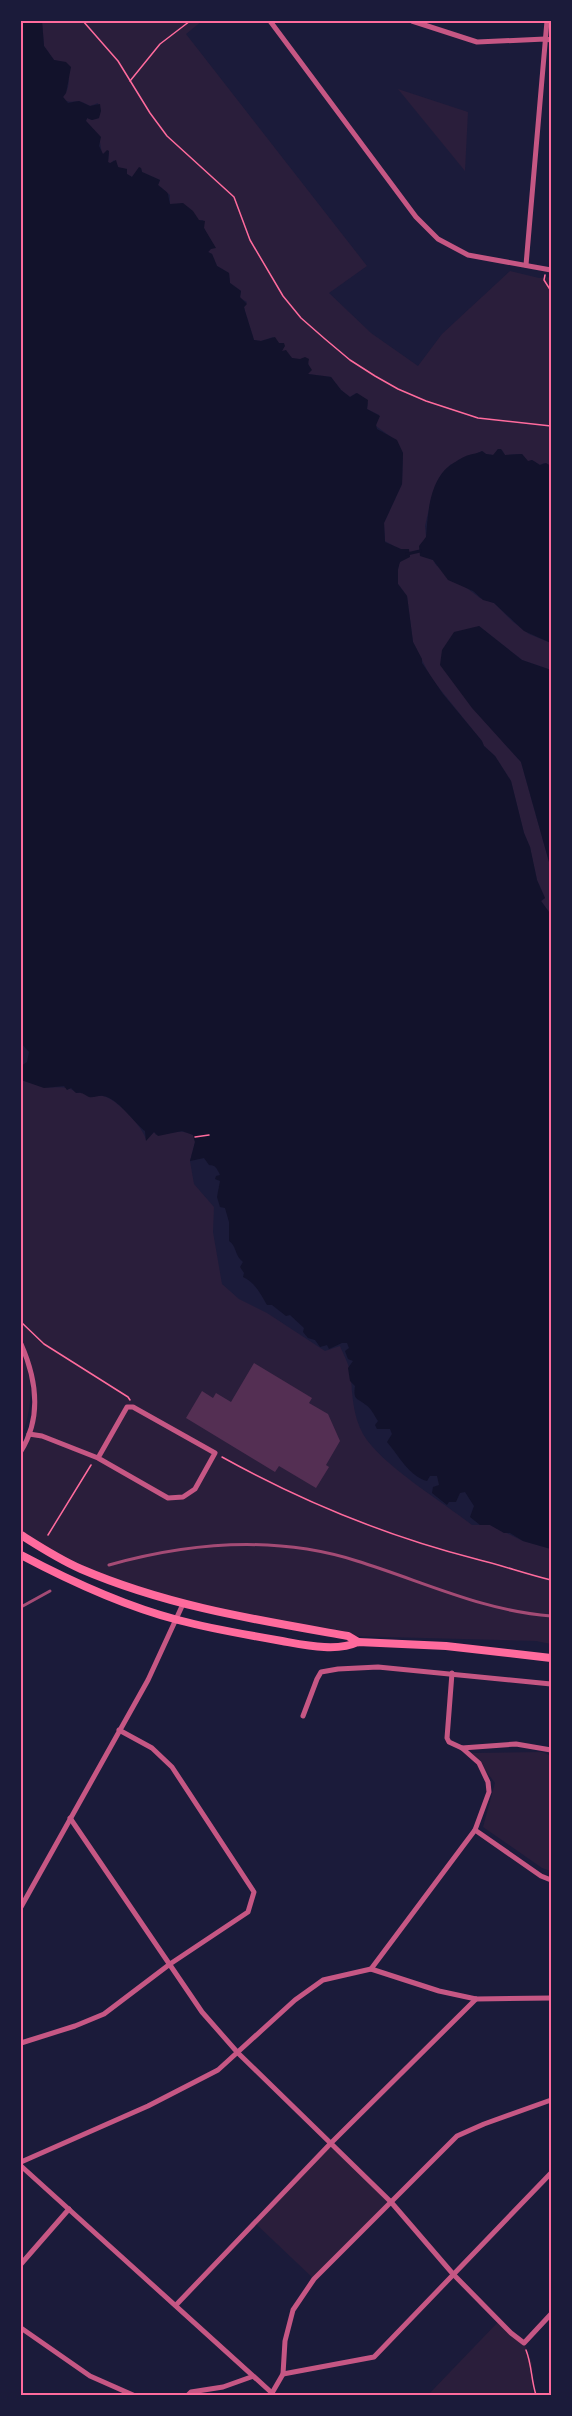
<svg xmlns="http://www.w3.org/2000/svg" width="572" height="2416" font-family="Overpass,sans-serif">
<style>
.green{fill:#2a1e3b}
.water{fill:#12122b}
.lines{fill:none;stroke-linecap:round;stroke-linejoin:round}
.stream{stroke:#12122b;stroke-width:3}
.building{fill:#542f53}
.path{stroke:#ff6b9d;stroke-width:1.5}
.minor{stroke:#c65784;stroke-width:5}
.secondary{stroke:#ff6b9d;stroke-width:8}
.rail{stroke:#a44b75;stroke-width:3}
.neatline{fill:none;stroke:#ff6b9d;stroke-width:2}
</style>
<rect width="100%" height="100%" fill="#1b1b3a"/>
<g class="green">
<path d="M42,21H202L186,34L367,266L329,293L371,333L418,366L442,334L510,271L539,278L551,277V466L544,463L540,465L532,460L528,462L522,454L505,455L502,450L498,449L494,455L486,454L482,451L450,465L441,475L432,496L425,526L426,537L421,546L420,555L433,560L436,565L480,598L494,603L512,621L529,634L551,643V670L522,660L479,626L473,708L521,762L551,869L549,912L541,901L545,898L537,880L530,847L524,833L511,781L495,756L484,746L481,740L431,678L413,642L407,596L398,584L397,576L399,564L409,549L401,550L385,541L384,523L402,484L403,453L391,437L376,426L379,415L367,409L368,403L356,393L350,397L341,390L331,377L308,374L310,369L308,362L292,358L282,351V343H279L273,337L261,341L254,340L245,311L244,307L247,302L240,298L241,291L230,283L229,273L217,266L212,254L208,252L213,246L204,228L203,220L199,221L184,205L170,204V195L158,185L160,180L142,172L141,168H139L132,177L127,174V169L119,168L114,160L110,164L108,162L109,153L102,154L99,136L86,121L87,118L92,120L99,118L98,103L90,106C87,105 85,103 82,102C73,99 69,106 63,97C71,87 70,74 64,63L54,60L44,46Z"/>
<path d="M398,89L468,112L465,171Z"/>
<path d="M21,1080C29,1081 37,1086 45,1087C58,1089 65,1084 77,1093L81,1092C92,1098 93,1094 103,1096C116,1098 144,1128 146,1140L154,1132L156,1135C169,1134 181,1128 193,1135L195,1142L190,1161L194,1184L214,1207L213,1232L222,1284L239,1299L267,1313L325,1351L340,1346C344,1356 350,1366 351,1376C352,1394 353,1416 363,1434C380,1464 443,1502 472,1525H490L523,1541L551,1549V1644L536,1641L348,1636L230,1616L80,1568L21,1535V1451L29,1434L35,1393L21,1344Z"/>
<path d="M21,1352C35,1378 32,1411 21,1438Z"/>
<path d="M542,1752L551,1756V1871L542,1868L483,1827L495,1783L472,1753Z"/>
<path d="M331,2143L391,2202L314,2279L255,2223Z"/>
<path d="M499,2321L524,2343L532,2363L533,2395H428Z"/>
</g>
<g class="water">
<path d="M21,21H42L44,46L54,60L66,62L71,67L66,93L63,97L68,103L79,101L90,106L100,104L101,111L99,118L92,120L87,118L86,121L101,137L99,146L103,154L107,150L109,151L108,162L110,163L116,160L118,167L127,169V174L132,177L139,167L141,168L142,172L160,180L158,185C170,195 167,190 170,204L183,203L193,211L199,220L205,221L204,228L216,248L211,249L208,252L212,254L217,266L229,273L230,283L241,291L240,297L247,304L244,307L245,311L254,340L261,341L275,337L279,343H284L285,346L282,351L286,350L292,358L300,359L305,357L309,359L308,364L312,370L308,374L331,377L341,390L350,397L357,393L368,400L367,409L380,416L376,425L377,429L397,440L403,453L402,484L384,523L385,542L401,549H409L410,557L400,562L398,569V584L407,596L413,642L422,659V663L443,694L482,741L484,746L495,756L511,781L524,833L530,847L537,880L545,898L541,901L549,912L551,911V1549L523,1541L510,1533H504L490,1525H480L470,1517L474,1506L465,1492L460,1493L456,1502H449L447,1505L432,1493L433,1487L439,1485L437,1476H430L427,1481C409,1476 399,1456 387,1442L392,1434L390,1429H377L375,1425L378,1421C374,1415 371,1408 366,1405C357,1397 353,1401 355,1386L350,1381L348,1368L353,1361L348,1359L345,1351L349,1348L347,1343H342L329,1349L327,1345L320,1347L315,1340L308,1338L303,1332L304,1328L290,1315L286,1316L272,1305H267C261,1295 255,1282 243,1277L244,1273L240,1267L243,1262C234,1255 237,1246 229,1241V1222L225,1208L220,1207L217,1197L220,1181L215,1179L216,1176L220,1175C217,1169 216,1165 209,1165L204,1158L190,1161L195,1142L193,1135L182,1131L158,1136L154,1132L146,1141L145,1131C133,1122 118,1098 103,1096C99,1095 94,1098 89,1097C84,1095 83,1092 76,1093L71,1088L67,1090L64,1086L44,1088L21,1080V1066L27,1062L29,1052L21,1043Z"/>
<path d="M498,449H501L505,455L522,454L528,461L532,460L540,465L546,463L551,466V643L524,631L494,603L483,600L473,591L448,580L433,560L420,556L419,546L426,537C428,514 429,479 452,464C457,461 464,456 469,455C474,453 477,454 482,451L486,454L493,455Z"/>
<path d="M479,626L522,660L551,670V869L521,762L472,708L440,665L442,650L454,632Z"/>
</g>
<g class="lines">
<path class="stream" d="M407,554L420,551"/>
</g>
<path class="building" d="M254,1363L312,1398L309,1403L328,1414L340,1441L326,1465L329,1467L316,1488L279,1466L275,1472L186,1418L202,1391L213,1398L216,1393L231,1402Z"/>
<g class="lines">
<g class="path">
<path d="M83,21L118,61L150,113L167,136L234,197L250,240L283,296L301,318L325,339L350,360L375,376L398,389L426,401L478,418L551,426"/>
<path d="M130,81L160,44L190,21"/>
<path d="M545,275L544,280L551,291"/>
<path d="M195,1137L209,1135"/>
<path d="M21,1322L44,1344L128,1397L130,1400"/>
<path d="M222,1457C303,1502 386,1536 476,1559C501,1565 526,1574 551,1580"/>
<path d="M48,1535L91,1465"/>
<path d="M21,1578L22,1577"/>
<path d="M526,2350C532,2365 531,2380 536,2395"/>
</g>
<g class="minor">
<path d="M270,21L416,217L438,239L468,255L551,270"/>
<path d="M412,21L477,42L545,39L551,40"/>
<path d="M526,265L547,21"/>
<path d="M21,1344C36,1378 42,1417 21,1451"/>
<path d="M29,1434L42,1436L98,1458L127,1407H133L215,1453L195,1489L183,1497L168,1498L98,1458"/>
<path d="M452,1673L447,1738L449,1742L462,1748L479,1763L488,1782L489,1792L475,1830L541,1876L551,1880"/>
<path d="M303,1716L317,1679L321,1672L338,1669L378,1667L551,1684"/>
<path d="M462,1748L516,1744L551,1750"/>
<path d="M70,1818L202,2012L238,2053L391,2202L453,2274L511,2333L524,2343L551,2314"/>
<path d="M21,1907L148,1680L183,1604"/>
<path d="M371,1969L475,1830"/>
<path d="M21,2043L75,2026L104,2014L170,1964L248,1912L254,1892L172,1767L152,1748L119,1730"/>
<path d="M21,2162L148,2106L218,2070L295,2000L323,1980L371,1969L439,1991L476,1999L551,1998"/>
<path d="M21,2166L272,2393"/>
<path d="M21,2264L69,2209"/>
<path d="M177,2304L331,2143L476,1999"/>
<path d="M21,2328L90,2376L133,2395"/>
<path d="M283,2374L374,2357L551,2173"/>
<path d="M188,2395L191,2392L223,2387L251,2377"/>
<path d="M273,2395L272,2393L283,2374L285,2341L293,2310L314,2279L457,2136L484,2124L551,2100"/>
</g>
<g class="secondary">
<path d="M21,1535C40,1547 60,1560 81,1569C167,1606 257,1620 348,1636L358,1642"/>
<path d="M21,1555C70,1581 124,1606 178,1620C212,1629 247,1635 282,1641C305,1645 337,1652 358,1642L446,1646L551,1658"/>
</g>
<g class="rail">
<path d="M109,1565C191,1542 275,1535 357,1561C422,1581 483,1611 551,1616"/>
<path d="M21,1607L50,1591"/>
</g>
</g>
<rect width="572" height="2416" fill="none" stroke="#1b1b3a" stroke-width="45"/>
<rect x="22" y="22" width="528" height="2372" class="neatline"/>
</svg>
